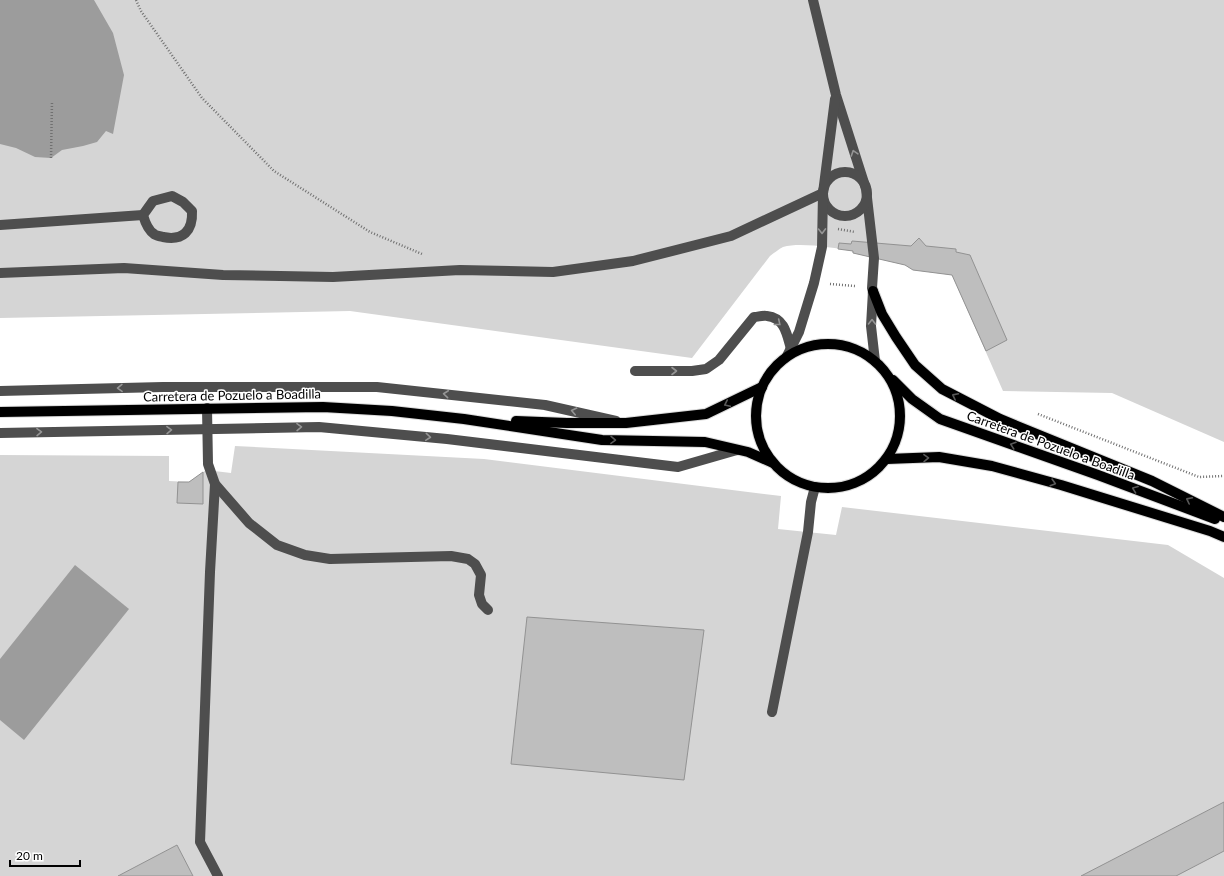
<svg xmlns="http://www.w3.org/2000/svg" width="1224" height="876" font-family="Lato,sans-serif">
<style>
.green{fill:#d5d5d5}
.water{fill:#9c9c9c}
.building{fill:#bebebe;stroke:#929292}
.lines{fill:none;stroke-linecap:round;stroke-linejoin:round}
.major-casing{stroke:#dbdbdb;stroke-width:12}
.path{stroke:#707070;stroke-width:2.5;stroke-dasharray:1 2;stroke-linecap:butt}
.minor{stroke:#4e4e4e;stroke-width:10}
.major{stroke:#000;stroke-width:10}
.oneway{stroke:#959595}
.oneway2{stroke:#595959}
.labels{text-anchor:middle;stroke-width:3;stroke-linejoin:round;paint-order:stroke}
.street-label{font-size:13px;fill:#000;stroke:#fff}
</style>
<rect width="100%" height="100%" fill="#fff"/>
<g class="green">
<path d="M0,0H1224V442L1112,393L1003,391L952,275L913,270L905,265L853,253L852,251C834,248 801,242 783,247C779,249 774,253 770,256L692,358L350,311L0,318Z"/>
<path d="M235,446L484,459L781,496L778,529L836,535L842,507L1168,545L1224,578V876H0V455L169,456V481L189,482L206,470L231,473Z"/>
</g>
<g class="water">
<path d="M0,0H94L113,33L124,75L113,134L106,131L97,142L83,146L62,150L51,158L35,157L16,148L0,144Z"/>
<path d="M75,565L129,609L24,740L0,720V659Z"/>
</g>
<g class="building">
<path d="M919,238L926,246L956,249V252L970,255L1007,340L986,351L952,275L913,270L905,265L853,253V251L838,249L839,243L851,244L852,241L911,246Z"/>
<path d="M203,472V504L177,503L178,482H189Z"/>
<path d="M527,617L704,630L684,780L511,764Z"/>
<path d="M1224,802V851L1176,876H1081Z"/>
<path d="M177,845L193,876H118Z"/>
</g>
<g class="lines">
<g class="major-casing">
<g id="major">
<path d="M873,291L882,314L896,337L915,365L942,389L1000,419L1152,481L1224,517"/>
<circle cx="828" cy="416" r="72"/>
<path d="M893,380L912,399L940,419L1098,475L1215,519"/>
<path d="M0,412L323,407L392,411L464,419L602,440L705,442L748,452L773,463"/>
<path d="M516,421L567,423H626L706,414L762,387"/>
<path d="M887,459L939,457L992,466L1061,485L1210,531L1224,537"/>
</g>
</g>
<g class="path">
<path d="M136,0L141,11L202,98L274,171L370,232L422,254"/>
<path d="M51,158L52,101"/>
<path d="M838,229L855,232"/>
<path d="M830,284L855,286"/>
<path d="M1038,414L1199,477L1224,476"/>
</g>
<g class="minor">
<path d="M813,0L836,95L866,189L874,258L872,288L873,291L871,326L875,361"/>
<circle cx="845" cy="194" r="22"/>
<path d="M172,196L183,202L192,211C193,231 183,241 163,237C160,236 156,236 154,234C148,230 145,222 143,215L153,201Z"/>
<path d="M0,225L143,215"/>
<path d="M0,273L124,268L223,275L333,277L460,270L553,272L633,261L731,236L823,193"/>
<path d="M787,356L799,332L814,283L822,247L823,193L835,99"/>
<path d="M635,371H692L706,369L719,360L754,317C758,317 763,315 767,316C785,318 787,335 791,349"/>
<path d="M0,391L163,387H377L545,405L616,421"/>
<path d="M207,408L208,464L215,484L249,523L277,545L305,555L330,559L451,556L468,559L475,564L481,575L479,595L482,604L488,610"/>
<path d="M0,433L319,427L447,439L678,467L737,450"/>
<path d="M215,484L210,572L200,842L218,876"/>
<path d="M772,712L808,532L811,502L815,487"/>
</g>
<use href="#major" class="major"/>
</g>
<defs><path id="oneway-chevron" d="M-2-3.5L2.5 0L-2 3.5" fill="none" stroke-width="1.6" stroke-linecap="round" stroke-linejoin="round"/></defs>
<g class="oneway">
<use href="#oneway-chevron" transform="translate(854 153) rotate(-108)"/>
<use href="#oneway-chevron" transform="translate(822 231) rotate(89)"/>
<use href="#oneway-chevron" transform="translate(872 322) rotate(-89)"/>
<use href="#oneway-chevron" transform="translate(778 323) rotate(39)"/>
<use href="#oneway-chevron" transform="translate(674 371)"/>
<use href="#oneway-chevron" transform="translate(120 388) rotate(179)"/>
<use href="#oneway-chevron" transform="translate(446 394) rotate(-174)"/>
<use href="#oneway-chevron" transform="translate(574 411) rotate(-167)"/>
<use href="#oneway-chevron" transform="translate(299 427) rotate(-1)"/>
<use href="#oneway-chevron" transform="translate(169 430) rotate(-1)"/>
<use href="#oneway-chevron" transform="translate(39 432) rotate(-1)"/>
<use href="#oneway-chevron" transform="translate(428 437) rotate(5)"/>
</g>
<g class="oneway2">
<use href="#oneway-chevron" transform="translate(955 396) rotate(-153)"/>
<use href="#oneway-chevron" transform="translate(727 404) rotate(155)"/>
<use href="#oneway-chevron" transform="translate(613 440) rotate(1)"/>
<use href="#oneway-chevron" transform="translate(1013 445) rotate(-161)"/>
<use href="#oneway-chevron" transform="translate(926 458) rotate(-1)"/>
<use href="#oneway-chevron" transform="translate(1053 483) rotate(16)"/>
<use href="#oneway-chevron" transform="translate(1135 489) rotate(-159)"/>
<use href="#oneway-chevron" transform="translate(1189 500) rotate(-153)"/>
</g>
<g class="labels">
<g class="street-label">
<text transform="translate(232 395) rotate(-1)" y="5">Carretera de Pozuelo a Boadilla</text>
<text transform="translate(1051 445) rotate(20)" y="5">Carretera de Pozuelo a Boadilla</text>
</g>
</g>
<path d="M10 860v6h70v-6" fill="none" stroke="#000000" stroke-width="2"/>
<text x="16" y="860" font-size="12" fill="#000000" stroke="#ffffff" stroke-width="3" paint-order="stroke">20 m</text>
</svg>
